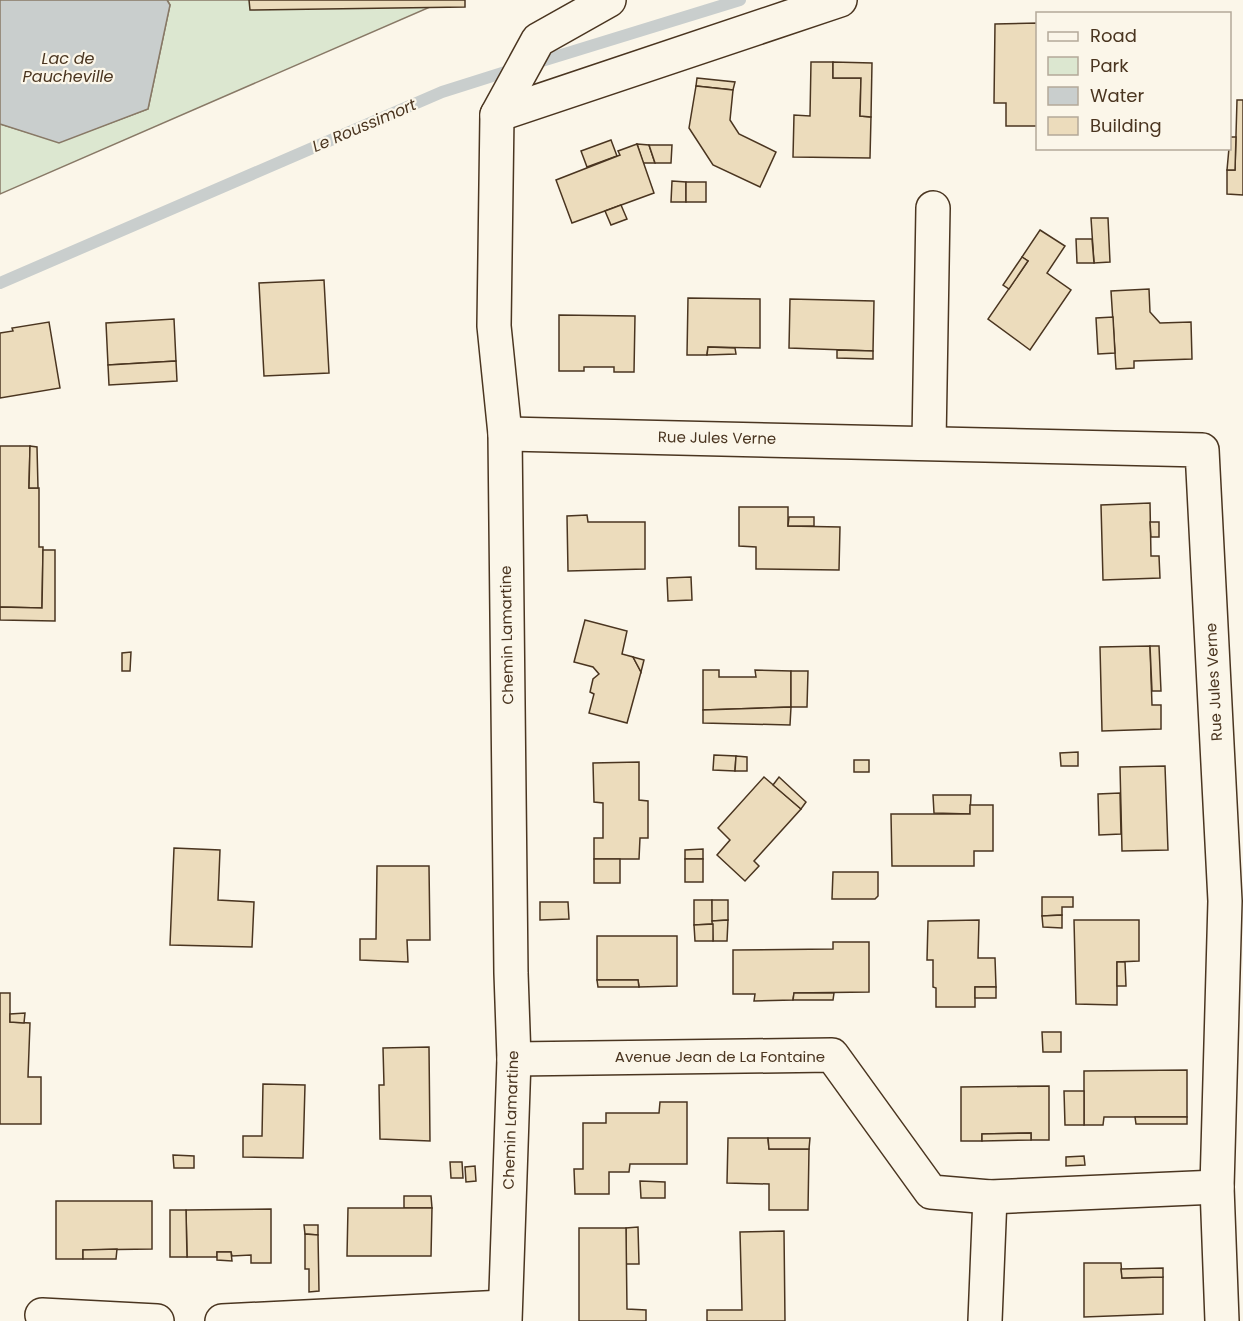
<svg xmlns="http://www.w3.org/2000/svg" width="1243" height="1321" font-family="Poppins,sans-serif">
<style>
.green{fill:#dce7d0;stroke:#887966;stroke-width:1.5}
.water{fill:#c9cecd;stroke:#887966;stroke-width:1.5}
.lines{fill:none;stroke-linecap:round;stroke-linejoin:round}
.stream{stroke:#c9cecd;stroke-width:12}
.building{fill:#ecdcbc;stroke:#4a3520;stroke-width:1.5}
.minor-casing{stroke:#4a3520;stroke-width:36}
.minor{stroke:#fbf6e9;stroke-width:33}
.labels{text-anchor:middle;stroke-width:4.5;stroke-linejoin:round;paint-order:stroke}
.street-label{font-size:15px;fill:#4a3520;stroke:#fbf6e9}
.water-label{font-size:16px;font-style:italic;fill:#4a3520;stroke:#fbf6e9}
</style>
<rect width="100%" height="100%" fill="#fbf6e9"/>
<path class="green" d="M167,0H446L0,194V124L59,142L148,109L170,5Z"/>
<path class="water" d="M0,0H167L170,5L148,109L59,143L0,124Z"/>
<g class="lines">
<g class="stream">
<path d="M532,64L740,0"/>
<path d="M0,283L442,92L515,69"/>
</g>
</g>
<g class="building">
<path d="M249,0H465V7L250,10Z"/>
<path d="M1038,23V126H1006V103H994L995,24Z"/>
<path d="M811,62H833V78H861L860,116L871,117L870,158L793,157L794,115L810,116Z"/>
<path d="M833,62L872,63L871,117L860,116L861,78H833Z"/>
<path d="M697,78L735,82L733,90L696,86Z"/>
<path d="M696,86L733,90L730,120L739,134L776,152L760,187L713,165L689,128Z"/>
<path d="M1237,100H1243V195L1227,194V170H1235Z"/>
<path d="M1230,137H1236L1235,170H1227Z"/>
<path d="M611,140L617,156L587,167L581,151Z"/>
<path d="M637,144L649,145L655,163H643Z"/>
<path d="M637,144L654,193L572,223L556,180L620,155L618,151Z"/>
<path d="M649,145H672L671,163H655Z"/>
<path d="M672,181L686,182V202H671Z"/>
<rect x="686" y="182" width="20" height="20"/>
<path d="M621,205L627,219L611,225L605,211Z"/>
<path d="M1091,218H1108L1110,262L1094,263Z"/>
<path d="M1040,230L1065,246L1047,273L1071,290L1030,350L988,319L1028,261L1022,257Z"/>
<path d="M1076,239H1092L1094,263H1077Z"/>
<path d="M1022,257L1028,261L1009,289L1003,285Z"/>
<path d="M324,280L329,373L264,376L259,283Z"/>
<path d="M1149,289L1150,312L1160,323L1191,322L1192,359L1134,361V368L1116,369L1111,291Z"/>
<path d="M688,298L760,299V348L708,347L707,355H687Z"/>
<path d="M790,299L874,301L873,351L789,348Z"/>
<path d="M559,315L635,316L634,372H614V367H584V371H559Z"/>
<path d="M1113,317L1115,353L1098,354L1096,318Z"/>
<path d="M174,319L176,361L108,365L106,323Z"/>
<path d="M49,322L60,388L0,398V333L13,331L12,328Z"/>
<path d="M708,347L735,348L736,354L707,355Z"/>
<path d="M837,350L873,351V359L837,358Z"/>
<path d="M176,361L177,381L109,385L108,365Z"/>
<path d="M0,446H30L29,488H39V547H43L42,608L0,607Z"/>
<path d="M30,446L37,447L38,488H29Z"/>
<path d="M1150,503L1151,556H1159L1160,578L1103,580L1101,505Z"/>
<path d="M739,507H788V526L840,527L839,570L756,569V547L739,546Z"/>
<path d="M587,515L588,522H645V569L568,571L567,516Z"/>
<path d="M789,517H814V526H788Z"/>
<path d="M1150,522H1159V537H1151Z"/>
<path d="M43,550H55V621L0,620V607L42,608Z"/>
<path d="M691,577L692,600L668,601L667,578Z"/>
<path d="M585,620L627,631L622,654L633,657L641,672L627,723L589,713L594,694L590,692L593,679L599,674L593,667L574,662Z"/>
<path d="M1150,646L1152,705H1161V729L1102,731L1100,647Z"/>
<path d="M1150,646H1159L1161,691H1152Z"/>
<path d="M131,652L130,671H122V653Z"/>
<path d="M633,657L644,660L641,672Z"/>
<path d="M703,670H719V677H756L755,670L791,671V707L703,710Z"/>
<path d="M791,671H808L807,707H791Z"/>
<path d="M791,707L790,725L703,723V710Z"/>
<path d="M1078,752V766H1061L1060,753Z"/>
<path d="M714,755L736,756L735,771L713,770Z"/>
<path d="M736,756L747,757V771H735Z"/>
<rect x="854" y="760" width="15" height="12"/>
<path d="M639,762V800L648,801V838H640L639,859H594V838H603V803L594,802L593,763Z"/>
<path d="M1165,766L1168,850L1122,851L1120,767Z"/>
<path d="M764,777L801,809L754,861L759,866L745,881L717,855L730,840L718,828Z"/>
<path d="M779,777L806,802L801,809L773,785Z"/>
<path d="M1120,793L1121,834L1099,835L1098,794Z"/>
<path d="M933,795H971L970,814L934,813Z"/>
<path d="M970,805H993V851H974V866H892L891,814H970Z"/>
<path d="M174,848L220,850L218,900L254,902L252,947L170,945Z"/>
<path d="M703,849V859H685V850Z"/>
<rect x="594" y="859" width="26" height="24"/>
<rect x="685" y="859" width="18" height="23"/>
<path d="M377,866H429L430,940H407L408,962L360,960V939H376Z"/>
<path d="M833,872H878V896L875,899H832Z"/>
<path d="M1042,897H1073V907H1062V915L1042,916Z"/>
<path d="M694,900H712L713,924L694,925Z"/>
<path d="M712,900H728V920L712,921Z"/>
<path d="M540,902H568L569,919L540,920Z"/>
<path d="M1062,915V928L1043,927L1042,916Z"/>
<path d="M728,920L727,941H713L712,921Z"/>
<path d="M979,920L978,958H995L996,987H975V1007H936V988L933,987V960H927L928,921Z"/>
<path d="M1074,920H1139V961L1117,962V1005L1076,1004Z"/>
<path d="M713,924V941H695L694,925Z"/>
<path d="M597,936H677V986L639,987L638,980H597Z"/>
<path d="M833,942H869V992L794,993L793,1000L754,1001L755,994H733V950L833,949Z"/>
<path d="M1117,962H1125L1126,986H1117Z"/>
<path d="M597,980H638L639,987H598Z"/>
<rect x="975" y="987" width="21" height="11"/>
<path d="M0,993H10V1022L30,1023L28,1077H41V1124H0Z"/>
<path d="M794,993H834L833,1000H793Z"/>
<path d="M25,1013L24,1023L10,1022V1014Z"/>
<path d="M1042,1032H1061V1052H1043Z"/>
<path d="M429,1047L430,1141L380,1139L379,1085H384L383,1048Z"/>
<path d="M1187,1070V1117H1104L1103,1125H1084V1071Z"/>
<path d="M263,1084L305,1085L303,1158L243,1157V1136H262Z"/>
<path d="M1049,1086V1140H1031V1133L982,1134V1141H961V1087Z"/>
<path d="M1064,1091H1084V1125H1065Z"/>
<path d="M660,1102H687V1164H630L629,1172H609V1194H575L574,1169H583V1123H606V1113H659Z"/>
<path d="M1135,1117H1187V1124H1136Z"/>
<path d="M1031,1133V1140L982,1141V1134Z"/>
<path d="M728,1138H768L769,1149H809L808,1210H769V1184L727,1183Z"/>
<path d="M768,1138H810L809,1149H769Z"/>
<path d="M173,1155L194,1156V1168H174Z"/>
<path d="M1084,1156L1085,1165L1066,1166V1157Z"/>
<path d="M450,1162H462L463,1178H451Z"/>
<path d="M475,1166L476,1181L466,1182L465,1167Z"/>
<path d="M640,1181L665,1182V1198H641Z"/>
<path d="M404,1196H431L432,1208H404Z"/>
<path d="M56,1201H152V1249L83,1250V1259H56Z"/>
<path d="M348,1208H432L431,1256H347Z"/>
<path d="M271,1209V1263H251V1255L232,1256L231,1252H217V1257H187L186,1210Z"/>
<path d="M170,1210H186L187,1257H170Z"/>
<path d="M304,1225H318V1235L305,1234Z"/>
<path d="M638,1227L639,1264H626V1228Z"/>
<path d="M579,1228H626L627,1309L646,1310V1321H579Z"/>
<path d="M784,1231L785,1321H707V1310H742L740,1232Z"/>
<path d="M305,1234L318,1235L319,1291L309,1292V1269H305Z"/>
<path d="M117,1249L116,1259H83V1250Z"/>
<path d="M217,1252H231L232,1261L217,1260Z"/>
<path d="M1084,1263H1121L1122,1278L1163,1277V1314L1084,1317Z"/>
<path d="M1163,1268V1277L1122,1278L1121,1269Z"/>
</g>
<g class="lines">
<g class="minor-casing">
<g id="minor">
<path d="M497,115L840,0"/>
<path d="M505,434L1202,450L1225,901L1217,1187L1222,1321"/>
<path d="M929,442L933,208"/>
<path d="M514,1059L832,1055L931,1192L990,1197L1217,1187"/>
<path d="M42,1315L157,1321"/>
<path d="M222,1321L504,1307"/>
<path d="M505,1321L514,1059L511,973L505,434L494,326L497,115L538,40L609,0"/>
<path d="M985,1321L990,1197"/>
</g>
</g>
<use href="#minor" class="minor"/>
</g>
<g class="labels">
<g class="street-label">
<text transform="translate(717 438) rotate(1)" y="5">Rue Jules Verne</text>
<text transform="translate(507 635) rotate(-91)" y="5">Chemin Lamartine</text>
<text transform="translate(1214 682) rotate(-93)" y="5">Rue Jules Verne</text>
<text x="720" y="1062">Avenue Jean de La Fontaine</text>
<text transform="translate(511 1120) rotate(-88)" y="5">Chemin Lamartine</text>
</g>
<g class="water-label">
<text x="68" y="64">Lac de<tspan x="68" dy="18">Paucheville</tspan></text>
<text transform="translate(364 125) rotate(-23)" y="6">Le Roussimort</text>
</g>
</g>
<rect x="1036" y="12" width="195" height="138" fill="#fbf6e9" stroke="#b4a999" stroke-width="1.5"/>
<rect x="1048" y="32" width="30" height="9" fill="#fbf6e9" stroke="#b4a999" stroke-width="1.5"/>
<text x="1090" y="42" font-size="18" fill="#4a3520">Road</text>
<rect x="1048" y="57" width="30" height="18" fill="#dce7d0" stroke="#b4a999" stroke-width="1.5"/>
<text x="1090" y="72" font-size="18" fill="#4a3520">Park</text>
<rect x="1048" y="87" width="30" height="18" fill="#c9cecd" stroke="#b4a999" stroke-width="1.5"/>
<text x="1090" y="102" font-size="18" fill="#4a3520">Water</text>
<rect x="1048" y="117" width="30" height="18" fill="#ecdcbc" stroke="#b4a999" stroke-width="1.5"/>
<text x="1090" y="132" font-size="18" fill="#4a3520">Building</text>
</svg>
